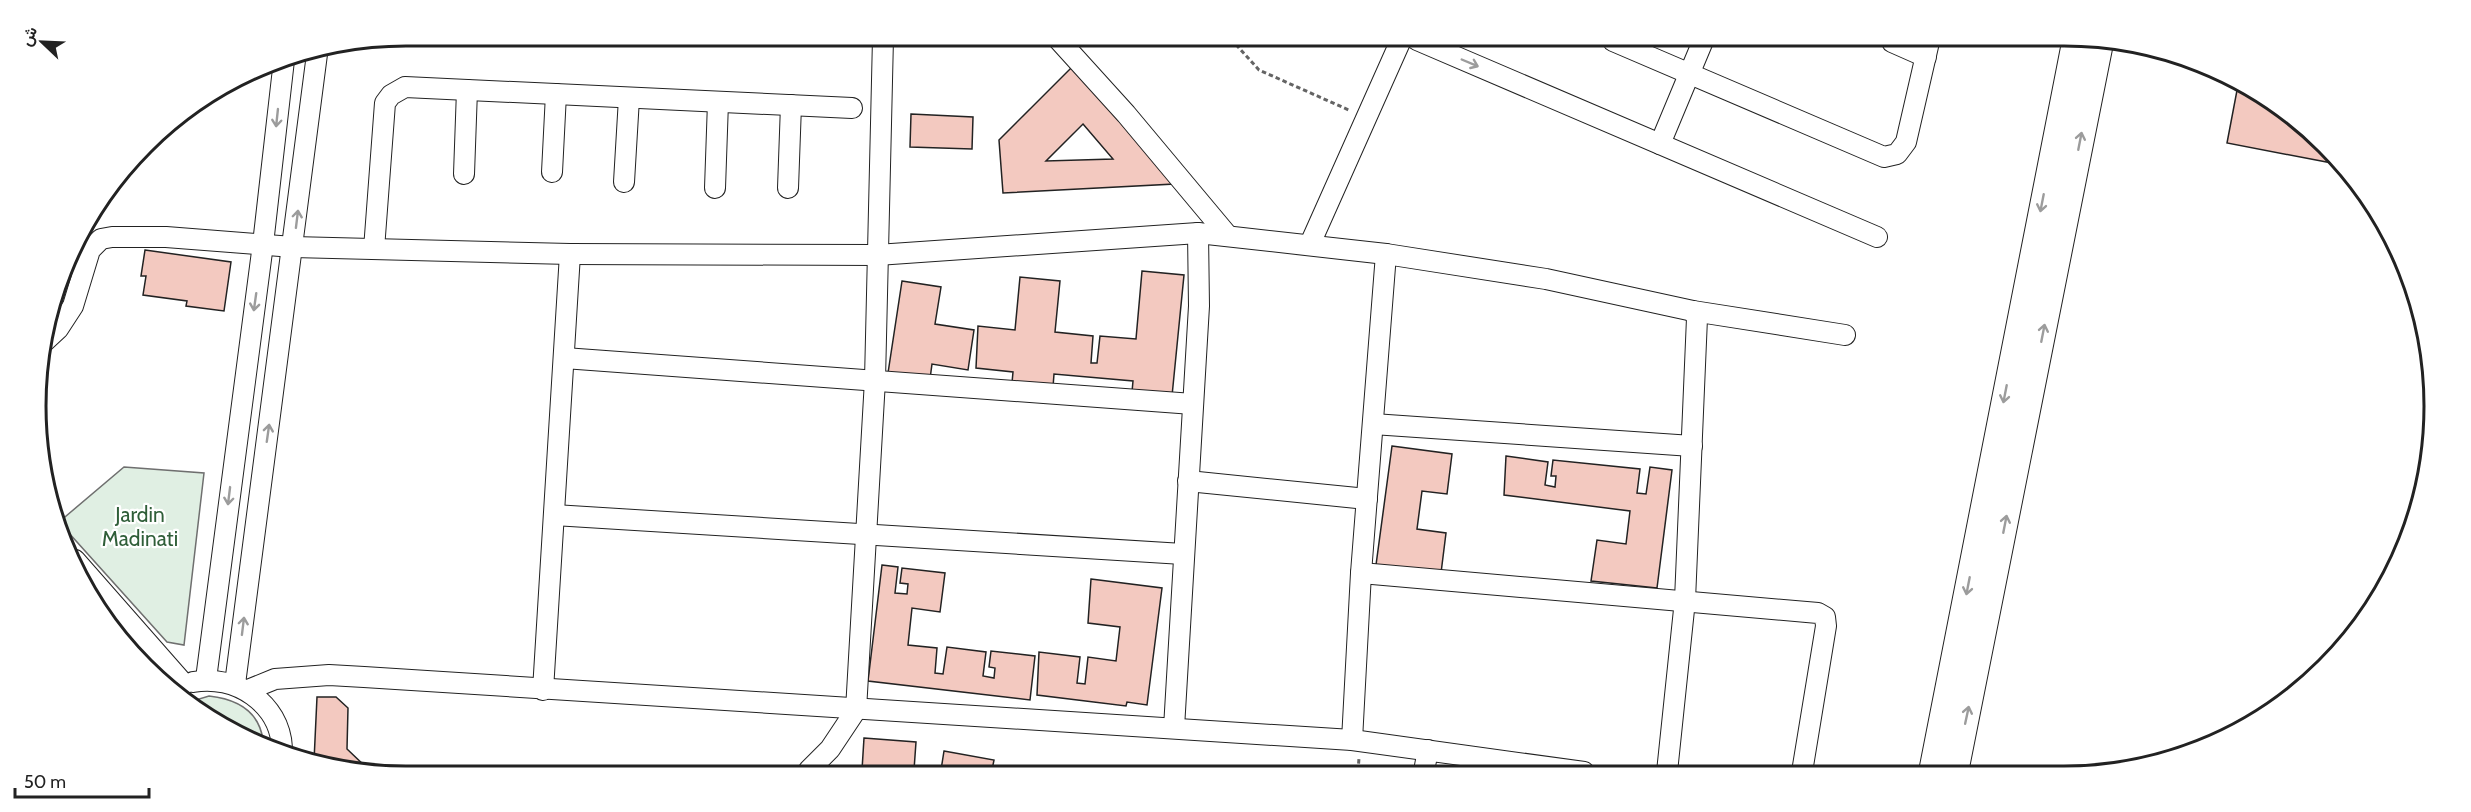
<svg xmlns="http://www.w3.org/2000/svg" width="2471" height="812" font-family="Cabin,Vazirmatn,sans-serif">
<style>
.green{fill:#e0efe3;stroke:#6f6f6f;stroke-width:1.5}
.building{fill:#f3c9c0;stroke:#222;stroke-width:1.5;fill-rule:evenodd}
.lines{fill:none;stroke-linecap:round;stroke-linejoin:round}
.minor-casing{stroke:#222;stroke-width:22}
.major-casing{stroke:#222;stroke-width:28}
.path{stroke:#646464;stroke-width:3;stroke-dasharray:4.5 3;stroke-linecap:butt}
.minor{stroke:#fff;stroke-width:20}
.major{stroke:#fff;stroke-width:26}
.oneway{stroke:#9c9c9c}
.labels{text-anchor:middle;stroke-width:4.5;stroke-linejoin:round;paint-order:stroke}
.park-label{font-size:21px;fill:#2f5e38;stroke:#fff}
.rim{fill:none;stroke:#222;stroke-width:3}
</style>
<rect width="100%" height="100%" fill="#fff"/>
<g class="green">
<path d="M124,467L204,473L184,645L167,642L59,522Z"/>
<path d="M209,696C236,699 259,711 263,740L200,713L189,702Z"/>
</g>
<g class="building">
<path d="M1072,67L1174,184L1003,193L999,140ZM1083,124L1113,159L1046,161Z"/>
<path d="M2238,85L2271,99L2337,164L2227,143Z"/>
<path d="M911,114L973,117L972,149L910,147Z"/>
<path d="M145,250L231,262L224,311L186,306L187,301L143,295L146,276H141Z"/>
<path d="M1142,271L1184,275L1172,396L1132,392L1133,381L1054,374L1053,387L1012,383L1013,372L976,368L978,326L1015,330L1020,277L1060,281L1055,332L1093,336L1091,363H1097L1100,336L1136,339Z"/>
<path d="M902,281L941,287L935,324L974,330L968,370L932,364L930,379L888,373Z"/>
<path d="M1392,446L1452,454L1447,494L1422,491L1417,529L1446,533L1441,573L1376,565Z"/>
<path d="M1506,456L1548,462L1545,485L1555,487L1556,476H1551L1553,460L1640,469L1637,493L1646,494L1650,467L1672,470L1657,588L1591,581L1597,540L1626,544L1630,511L1504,495Z"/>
<path d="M882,565L898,567L895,593L907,594L908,584L900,583L902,568L945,573L940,612L912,608L908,645L937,648L935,673L943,674L947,647L986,652L983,676L994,678L995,668L989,667L991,651L1035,656L1030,700L868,681Z"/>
<path d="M1091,579L1162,588L1147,705L1127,702L1126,706L1037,695L1039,652L1080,657L1077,683L1085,684L1088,657L1116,661L1120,627L1088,623Z"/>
<path d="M317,697H336L348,708L347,749L368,769H333L314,761Z"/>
<path d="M864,738L916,742L914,770H862Z"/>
<path d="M944,751L994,760L992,770H941Z"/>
</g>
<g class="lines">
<g class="minor-casing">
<g id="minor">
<path d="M1058,39L1126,114L1228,236"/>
<path d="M1417,40L1877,237"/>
<path d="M1613,41L1884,157L1897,154L1906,142L1929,42"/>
<path d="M1892,42L1926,57"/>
<path d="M1660,144L1703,41"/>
<path d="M552,172L556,94"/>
<path d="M464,174L467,90"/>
<path d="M624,182L629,98"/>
<path d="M715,188L718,102"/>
<path d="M788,188L791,105"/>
<path d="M1310,244L1401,40"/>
<path d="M374,249L385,103L391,95L405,87L852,108"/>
<path d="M44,342L58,329L73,306L90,250L101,239L112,237H166L293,247L570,254L877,255L1198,233L1386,254L1546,279L1693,311L1845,335"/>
<path d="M564,358L1193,404"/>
<path d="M1373,424L1692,446"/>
<path d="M1188,481L1367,499"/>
<path d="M554,515L1183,554"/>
<path d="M75,560L184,684"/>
<path d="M1361,573L1818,613L1825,617L1826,626L1802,772"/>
<path d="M206,679L263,244L284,60"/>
<path d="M193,682C235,674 280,703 282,748"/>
<path d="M235,684L317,54"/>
<path d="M248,690L275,679L329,675L364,677L1352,740L1584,772"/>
<path d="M543,690L570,254"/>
<path d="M1174,728L1199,306L1198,233"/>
<path d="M1352,740L1361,573L1386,254"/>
<path d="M809,770L830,749L856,710L875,380L883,38"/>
<path d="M1424,771L1428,750"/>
<path d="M1667,772L1685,600L1697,318L1693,311"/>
</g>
</g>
<g class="major-casing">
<g id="major">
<path d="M1932,772L2075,43"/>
<path d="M1955,772L2100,43"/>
</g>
</g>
<g class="path">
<path d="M1231,39L1259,70L1351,111"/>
<path d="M1358,771L1359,758"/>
</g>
<use href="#minor" class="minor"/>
<use href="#major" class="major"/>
</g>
<defs><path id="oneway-shaft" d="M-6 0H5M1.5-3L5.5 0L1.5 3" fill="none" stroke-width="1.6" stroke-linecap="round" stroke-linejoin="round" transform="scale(1.5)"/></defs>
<g class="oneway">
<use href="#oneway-shaft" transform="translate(1470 63) rotate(23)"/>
<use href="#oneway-shaft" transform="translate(277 118) rotate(96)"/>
<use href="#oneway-shaft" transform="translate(2080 141) rotate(-79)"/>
<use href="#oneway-shaft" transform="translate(2042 203) rotate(101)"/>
<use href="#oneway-shaft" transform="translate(297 219) rotate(-83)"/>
<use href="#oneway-shaft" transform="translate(255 302) rotate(98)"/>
<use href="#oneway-shaft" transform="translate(2043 333) rotate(-79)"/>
<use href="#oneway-shaft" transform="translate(2005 394) rotate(101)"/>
<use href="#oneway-shaft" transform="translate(268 433) rotate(-82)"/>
<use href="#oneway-shaft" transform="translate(229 496) rotate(97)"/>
<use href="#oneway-shaft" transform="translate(2005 524) rotate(-79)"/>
<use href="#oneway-shaft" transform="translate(1968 586) rotate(101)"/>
<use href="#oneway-shaft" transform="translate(243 626) rotate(-83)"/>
<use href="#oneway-shaft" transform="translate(1967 715) rotate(-78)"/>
</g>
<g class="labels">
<g class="park-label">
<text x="140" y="522">Jardin<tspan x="140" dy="24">Madinati</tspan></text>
</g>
</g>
<path d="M0 0H2471V812H0ZM406 46H2064A360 360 0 0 1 2424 406V406A360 360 0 0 1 2064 766H406A360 360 0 0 1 46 406V406A360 360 0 0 1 406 46Z" fill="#fff" fill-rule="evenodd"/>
<path class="rim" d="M406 46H2064A360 360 0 0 1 2424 406V406A360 360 0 0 1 2064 766H406A360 360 0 0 1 46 406V406A360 360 0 0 1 406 46Z"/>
<g transform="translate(42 42) rotate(293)" stroke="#ffffff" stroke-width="4.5" paint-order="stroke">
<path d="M0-4.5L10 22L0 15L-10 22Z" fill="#222222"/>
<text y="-9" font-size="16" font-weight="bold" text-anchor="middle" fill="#222222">ش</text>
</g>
<path d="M15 788v9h134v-9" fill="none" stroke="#222222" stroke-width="3"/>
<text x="24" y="788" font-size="18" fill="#222222" stroke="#ffffff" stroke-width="4.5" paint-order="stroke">50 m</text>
</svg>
